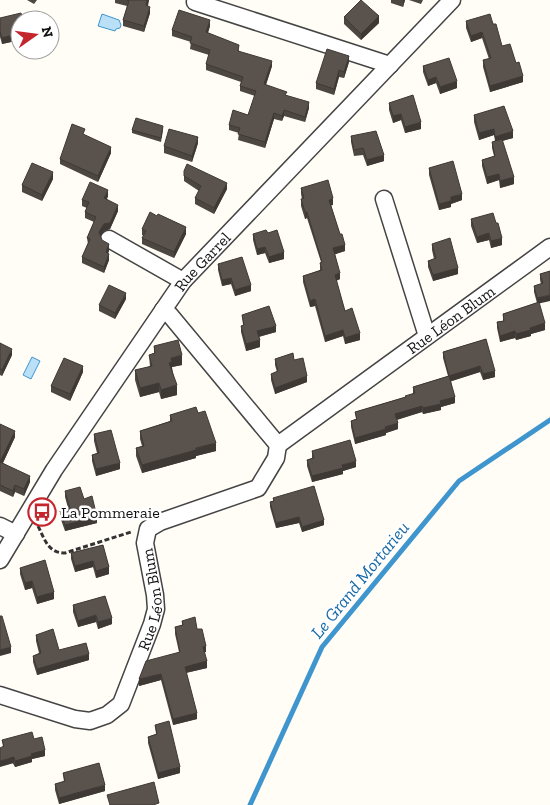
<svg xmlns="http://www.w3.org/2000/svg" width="550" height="805" font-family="'Zilla Slab',serif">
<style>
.water{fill:#b9e0f7;stroke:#3f96cf}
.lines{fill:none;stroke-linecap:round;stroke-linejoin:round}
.stream{stroke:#3f96cf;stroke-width:5}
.minor-casing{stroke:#444;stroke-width:19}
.path{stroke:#333;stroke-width:3;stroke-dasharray:5 2.5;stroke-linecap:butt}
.minor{stroke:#fff;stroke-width:16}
.wall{fill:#4d4742}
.shaded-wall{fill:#3f3936}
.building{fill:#5a524d;stroke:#3f3936}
.labels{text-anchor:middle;stroke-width:5;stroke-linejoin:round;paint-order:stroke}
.street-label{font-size:16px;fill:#111;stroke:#fff}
.poi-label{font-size:16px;fill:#111;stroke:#fff;text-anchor:start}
.water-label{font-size:18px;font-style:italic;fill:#1768a6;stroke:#fff}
</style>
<rect width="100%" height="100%" fill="#fffdf5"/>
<g class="water">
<path d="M102,14L119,20L121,25L120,28L116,29L115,31L98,26Z"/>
<path d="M32,357L40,361L31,379L23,375Z"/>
</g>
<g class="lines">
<path class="stream" d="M250,805L322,647L459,481L550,420"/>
<g class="minor-casing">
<g id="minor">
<path d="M195,2L390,65"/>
<path d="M384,199L427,336"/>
<path d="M109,239L183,281"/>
<path id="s1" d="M163,310L170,315L278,445L550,247"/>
<path d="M0,526L16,534"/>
<path id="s2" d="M0,560L54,470L183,281L452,0"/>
<path id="s3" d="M0,695L75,719L90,721L107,715L121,704L152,624L156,609L155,595L145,543L148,529L160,522L258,488L276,458L278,445"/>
</g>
</g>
<path class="path" d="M38,526C45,540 48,553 65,553L131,532"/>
<use href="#minor" class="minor"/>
</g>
<g class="wall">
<path d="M27,0H37L34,4Z"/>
<path d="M115,0H149L148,6L150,13L144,32L123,26V20L127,6L115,3Z"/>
<path d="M391,0H405L403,7L391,3Z"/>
<path d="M409,0H423L421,4Z"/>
<path d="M344,17L379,23L361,40L344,24Z"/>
<path d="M0,18L20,20V40L2,44L0,37Z"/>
<path d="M466,21L502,46L516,63L523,82L490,92L483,67V60L489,59L482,38L471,42L466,28Z"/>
<path d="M210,26L208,33L239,50V52L272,66L266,85L309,108L305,122L284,116L282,121L274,119L265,148L238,140L239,133L229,130V125L248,115L255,96L240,91V86L241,82L206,70V64L209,55L190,49L191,42L172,36V30Z"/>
<path d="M349,62L344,78L339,77L334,95L316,89V83Z"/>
<path d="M423,66L457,88L440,94L436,83L428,86L423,72Z"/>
<path d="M389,103L421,129L405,133L401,120L393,123L389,110Z"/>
<path d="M474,115L513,138L502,141L514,184L500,188L499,180L487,184L482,166V160L494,156L492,148V142L495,141L494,135L479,140L474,122Z"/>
<path d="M132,130H163L161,142L132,133Z"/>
<path d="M85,134L84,135L111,153L98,182L60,164V159Z"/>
<path d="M351,136L384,161L367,166L363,155L354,156L351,142Z"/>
<path d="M198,143L192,162L164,153V146Z"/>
<path d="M429,168L462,200L451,204V207L439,210L429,175Z"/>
<path d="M184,171L227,189L214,214L195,204V198L199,191L184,181Z"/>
<path d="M53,179L42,201L22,192V185Z"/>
<path d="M301,188L333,205H331L345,251L335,254L340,279L336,281L345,311L360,340L345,344L343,336L325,342L315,306L310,307L303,282V276L320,270V263L321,262L307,218L305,219L301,206V199H302L301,194Z"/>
<path d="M108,196L107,199L118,211L110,229L104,231L100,236L102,240L109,251L108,253L109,260L104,273L82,263V257L88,244L87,238L94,222L85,218V212L87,208L82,206V200Z"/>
<path d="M471,219L502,245L491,248L489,240L477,243L471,226Z"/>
<path d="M142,229L186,234L174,258L142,244V238L144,236L142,235Z"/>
<path d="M253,234L284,259L269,263L265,253L257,255L253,240Z"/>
<path d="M432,244L458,274L433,281L428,267V261L434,259L432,250Z"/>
<path d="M218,264L251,291L235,296L231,284L222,286L218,270Z"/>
<path d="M550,271L539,304L545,330L531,334V336L516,340L515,338L500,342L497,328V322L503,321V314L537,303L534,292V286L541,284L540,280V274Z"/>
<path d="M126,299L115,319L99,311V305Z"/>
<path d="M242,315L276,332L259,337L260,347L246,351L241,332V326L243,325Z"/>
<path d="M486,339L495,377L483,380L480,372L451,381L455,403L441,407V410L423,414L422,412L397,420L398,429L386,433V435L355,444L351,427V421L356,419L355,412L405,397L413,394V387L448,376L443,358V352Z"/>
<path d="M0,343L12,355L2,376L0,375Z"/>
<path d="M154,346L182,365L172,367L177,395L161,399L159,392L140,397L135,380V370L150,367L149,355L154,353Z"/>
<path d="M275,359L294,360L307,382L275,394L271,380V374L277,372L275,365Z"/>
<path d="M83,372L70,401L51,392V386Z"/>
<path d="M198,413L216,451L196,456V458L142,473L136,456V448L142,446L140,439V431L170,421V415Z"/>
<path d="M0,424L15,437L3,463L30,482L24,496L15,492L13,497L0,491Z"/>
<path d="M94,434L120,469L96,476L92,461V455L97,453L94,441Z"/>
<path d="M312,451L356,467L343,471V474L312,482L307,466V460L312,458Z"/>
<path d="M65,491L97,523L65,531L60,517V511L68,508L65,497Z"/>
<path d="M273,498L324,525L302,532L299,523L276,528L270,507V502L273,501Z"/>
<path d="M103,545L109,574L96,578L93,567L75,572L71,559V553Z"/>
<path d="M20,568L54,599L37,604L32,588L25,590L20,574Z"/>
<path d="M73,605L112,624L98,629L96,622L78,627L73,612Z"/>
<path d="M182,621L197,629L206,652H204L207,668L186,673L197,719L173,725L161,680L139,686L179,652L175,634V627L182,625Z"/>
<path d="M36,635L59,650L89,660L37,675L33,662V656L39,653L36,641Z"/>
<path d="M155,725L180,773L158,779L148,743V737L156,734Z"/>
<path d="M34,739L45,756L32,759V762L15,767L3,747L2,740Z"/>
<path d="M63,773L105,791L59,804L55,790V784L64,782Z"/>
</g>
<g class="shaded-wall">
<path d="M147,0H149L146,11V5Z"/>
<path d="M403,0H405L403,7Z"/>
<path d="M150,7V13L144,32V26Z"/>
<path d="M379,16V23L361,40V34Z"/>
<path d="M210,20V26L206,38V32Z"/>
<path d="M482,32V38L471,42V36Z"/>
<path d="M20,33V40L2,44V38Z"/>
<path d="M349,56V62L344,78V72Z"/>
<path d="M272,61V66L264,90V84Z"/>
<path d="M339,70V77L334,95V89Z"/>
<path d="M523,76V82L490,92V86Z"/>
<path d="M436,77V83L428,86V80Z"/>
<path d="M457,81V88L440,94V87Z"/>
<path d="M309,102V108L305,122V117Z"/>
<path d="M284,110V116L282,121V116Z"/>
<path d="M274,113V119L265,148V142Z"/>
<path d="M401,114V120L393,123V116Z"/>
<path d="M421,122V129L405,133V127Z"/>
<path d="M494,129V135L479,140V133Z"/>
<path d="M513,131V138L495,143V137Z"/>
<path d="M198,137V143L192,162V156Z"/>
<path d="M111,147V153L98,182V176Z"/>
<path d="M384,155V161L367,166V160Z"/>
<path d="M53,172V179L42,201V195Z"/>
<path d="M499,174V180L487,184V177Z"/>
<path d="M514,177V184L500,188V181Z"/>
<path d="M227,183V189L214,214V208Z"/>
<path d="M108,190V196L104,205V198Z"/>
<path d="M462,194V200L451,204V197Z"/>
<path d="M333,198V205L329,206V200Z"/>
<path d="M451,201V207L439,210V204Z"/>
<path d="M118,205V211L110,229L104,231L99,239V232L104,224Z"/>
<path d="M305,212H307V218L305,219Z"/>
<path d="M186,227V234L174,258V252Z"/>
<path d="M489,233V240L477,243V237Z"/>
<path d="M502,238V245L491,248V241Z"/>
<path d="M109,244V251L106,258V252Z"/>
<path d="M345,245V251L333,255V248Z"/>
<path d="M265,247V253L257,255V249Z"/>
<path d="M284,252V259L269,263V257Z"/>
<path d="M109,254V260L104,273V267Z"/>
<path d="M458,268V274L433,281V275Z"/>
<path d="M340,273V279L335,281V275Z"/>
<path d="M231,278V284L222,286V280Z"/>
<path d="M251,285V291L235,296V290Z"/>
<path d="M126,293V299L115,319V313Z"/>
<path d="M550,295V301L537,304V298Z"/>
<path d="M315,299V306L310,307V301Z"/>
<path d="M545,323V330L531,334V336L516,340V334L530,328Z"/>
<path d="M276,326V332L257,337V331Z"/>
<path d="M343,330V336L325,342V336Z"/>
<path d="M515,331V338L500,342V336Z"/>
<path d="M360,333V340L345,344V338Z"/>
<path d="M260,340V347L246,351V344Z"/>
<path d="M12,349V355L2,376V370Z"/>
<path d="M182,355V365L172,367V371L169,363L171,358Z"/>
<path d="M83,366V372L70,401V394Z"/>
<path d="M480,366V372L449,382V376Z"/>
<path d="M495,371V377L483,380V374Z"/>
<path d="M307,376V382L275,394V388Z"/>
<path d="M159,383V392L140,397V388Z"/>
<path d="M177,385V395L161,399V390Z"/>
<path d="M455,397V403L441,407V410L423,414V408L440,401Z"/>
<path d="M422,406V412L395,420V414Z"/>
<path d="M398,423V429L386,433V435L355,444V438Z"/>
<path d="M15,431V437L0,469V462Z"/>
<path d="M216,443V451L196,456V458L142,473V465Z"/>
<path d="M356,461V467L343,471V474L312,482V476L342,465Z"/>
<path d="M120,463V469L96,476V469Z"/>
<path d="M30,476V482L24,496V489Z"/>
<path d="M15,485V492L13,497V491Z"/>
<path d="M97,517V523L65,531V525Z"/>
<path d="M299,517V523L276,528V523Z"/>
<path d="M324,520V525L302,532V527Z"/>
<path d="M93,561V567L75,572V566Z"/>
<path d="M109,567V574L96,578V571Z"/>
<path d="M32,581V588L25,590V583Z"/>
<path d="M54,592V599L37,604V597Z"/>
<path d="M96,615V622L78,627V621Z"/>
<path d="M112,618V624L98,629V622Z"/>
<path d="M206,646V652L203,653V647Z"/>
<path d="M11,647V653L0,656V650Z"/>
<path d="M89,654V660L37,675V669Z"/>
<path d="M207,661V668L185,673V667Z"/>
<path d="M161,674V680L139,686V679Z"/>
<path d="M197,713V719L173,725V719Z"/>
<path d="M45,750V756L32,759V762L15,767V761L31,754Z"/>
<path d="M14,757V763L0,767V761Z"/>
<path d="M180,767V773L158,779V773Z"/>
<path d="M105,785V791L59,804V798Z"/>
</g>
<g class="building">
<path d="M127,0H147L146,5L150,7L144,26L123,20L129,1Z"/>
<path d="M361,0L379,16L361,34L344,17Z"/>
<path d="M179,10L210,20L206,32L239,45L238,51L272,61L264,84L287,92L285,95L309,102L305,117L284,110L282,116L274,113L265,142L238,134L240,128L229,125L233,110L248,115L256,91L240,86L243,77L206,64L210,50L190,43L192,37L172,30Z"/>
<path d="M21,13L23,20H20V33L2,38L0,31V18Z"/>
<path d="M490,14L493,24H496L502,46L510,44L516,63L519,62L523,76L490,86L483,60L491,58L482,32L471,36L466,21Z"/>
<path d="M327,49L349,56L344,72L339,70L334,89L316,83Z"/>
<path d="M449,58L457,81L440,87L436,77L428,80L423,66Z"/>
<path d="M413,95L421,122L405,127L401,114L393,116L389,103Z"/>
<path d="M504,106L513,131L495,137L494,129L479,133L474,115Z"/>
<path d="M136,118L163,126L161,138L132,130Z"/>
<path d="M72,124L85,129L83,134L111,147L98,176L60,159Z"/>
<path d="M169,129L198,137L192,156L164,146Z"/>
<path d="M376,131L384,155L367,160L363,148L354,150L351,136Z"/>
<path d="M502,139L514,177L500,181L499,174L487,177L482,160L495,156L492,142Z"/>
<path d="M453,161L462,194L451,197V201L439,204L429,168Z"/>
<path d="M32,163L53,172L42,195L22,185Z"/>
<path d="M187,164L227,183L214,208L195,198L201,186L184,176V171Z"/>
<path d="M328,180L333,198L329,200L340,234H342L345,245L333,248L340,273L335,275L345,311L352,308L360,333L345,338L343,330L325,336L315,299L310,301L303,276L322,270L320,263L322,262L307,212H305L301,199L304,198L301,188Z"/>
<path d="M90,182L108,190L104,198L118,205L110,223L104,224L99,232L102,240L109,244L106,252L109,254L104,267L82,257L90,239L87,238L96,217L85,212L89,202L82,200Z"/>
<path d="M150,212L157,216L158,214L186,227L174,252L142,238L146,231L142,229Z"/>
<path d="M493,213L496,223H498L502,238L491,241L489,233L477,237L471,219Z"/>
<path d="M266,230L268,233L277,230L284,252L269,257L265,247L257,249L253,234Z"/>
<path d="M450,238L458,268L433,275L428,261L436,258L432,244Z"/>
<path d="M242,257L251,285L235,290L231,278L222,280L218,264Z"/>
<path d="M550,271V295L537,298L534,286L543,283L540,274Z"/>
<path d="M109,285L126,293L115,313L99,305Z"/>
<path d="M539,302L545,323L530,328L531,330L516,334L515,331L500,336L497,322L504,321L503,314Z"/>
<path d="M269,306L276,326L257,331L260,340L246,344L241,326L244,325L242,315Z"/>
<path d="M486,339L495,371L483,374L480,366L449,376L443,352Z"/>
<path d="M178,340L182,355L171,358L172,362L169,363L177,385L161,390L159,383L140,388L135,370L152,366L149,355L155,353L154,346Z"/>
<path d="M0,343L12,349L2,370L0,369Z"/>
<path d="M293,353L294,360L303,358L307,376L275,388L271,374L278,371L275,359Z"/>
<path d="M64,358L83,366L70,394L51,386Z"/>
<path d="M449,376L455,397L440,401L441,404L423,408L422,406L395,414L398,423L385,427L386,429L355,438L351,421L357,419L355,412L406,397L405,396L415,393L413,387Z"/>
<path d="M196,407L198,413L205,411L216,443L196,448V450L142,465L136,448L144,446L140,431L172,421L170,415Z"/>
<path d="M0,424L15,431L0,462L30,476L24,489L15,485L13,491L0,485Z"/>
<path d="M111,430L120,463L96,469L92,455L99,453L94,434Z"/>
<path d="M350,440L356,461L342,465L343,468L312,476L307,460L314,458L312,451Z"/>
<path d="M314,486L324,520L302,527L299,517L276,523L270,502L274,501L273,498Z"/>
<path d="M80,487L84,499L92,496L97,517L65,525L60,511L70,508L65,491Z"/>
<path d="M103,545L109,567L96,571L93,561L75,566L71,553Z"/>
<path d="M45,560L54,592L37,597L32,581L25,583L20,568Z"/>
<path d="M105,596L112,618L98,622L96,615L78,621L73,605Z"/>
<path d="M0,616H2L11,647L0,650Z"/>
<path d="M195,617L197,629H202L206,646L203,647L207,661L185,667L197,713L173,719L161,674L139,679L146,661L180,652L175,627L183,625L182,621Z"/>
<path d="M53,629L59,650L86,643L89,654L37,669L33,656L41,653L36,635Z"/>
<path d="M169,721L180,767L158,773L148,737L157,734L155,725Z"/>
<path d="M32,732L34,739L42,737L45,750L31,754L32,756L15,761L14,757L0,761V748L4,746L2,740Z"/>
<path d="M99,763L105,785L59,798L55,784L65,781L63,773Z"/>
<path d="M154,782L159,803L153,805H110L107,795Z"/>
</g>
<defs>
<g id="bus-ring" transform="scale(1.4375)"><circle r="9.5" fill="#fff" stroke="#c4262e" stroke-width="1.5"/><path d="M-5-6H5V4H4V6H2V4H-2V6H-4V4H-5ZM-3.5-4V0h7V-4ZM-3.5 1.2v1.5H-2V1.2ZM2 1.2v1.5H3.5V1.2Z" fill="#c4262e"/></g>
</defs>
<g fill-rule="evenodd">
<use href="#bus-ring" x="42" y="512"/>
</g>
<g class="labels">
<g class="street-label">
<text dy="6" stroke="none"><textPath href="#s2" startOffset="361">Rue Garrel</textPath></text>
<text dy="6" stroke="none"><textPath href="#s1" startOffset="391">Rue Léon Blum</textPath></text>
<text dy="6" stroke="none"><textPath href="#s3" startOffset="240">Rue Léon Blum</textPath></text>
</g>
<g class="poi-label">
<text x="61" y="518">La Pommeraie</text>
</g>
<g class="water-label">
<text transform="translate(360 580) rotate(-51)" y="6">Le Grand Mortarieu</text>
</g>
</g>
<g transform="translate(35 35) rotate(76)"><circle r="24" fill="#ffffff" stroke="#a0a0a0"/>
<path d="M0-4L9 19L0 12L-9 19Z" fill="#c4262e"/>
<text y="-8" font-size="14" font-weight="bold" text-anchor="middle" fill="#111111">N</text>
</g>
</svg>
